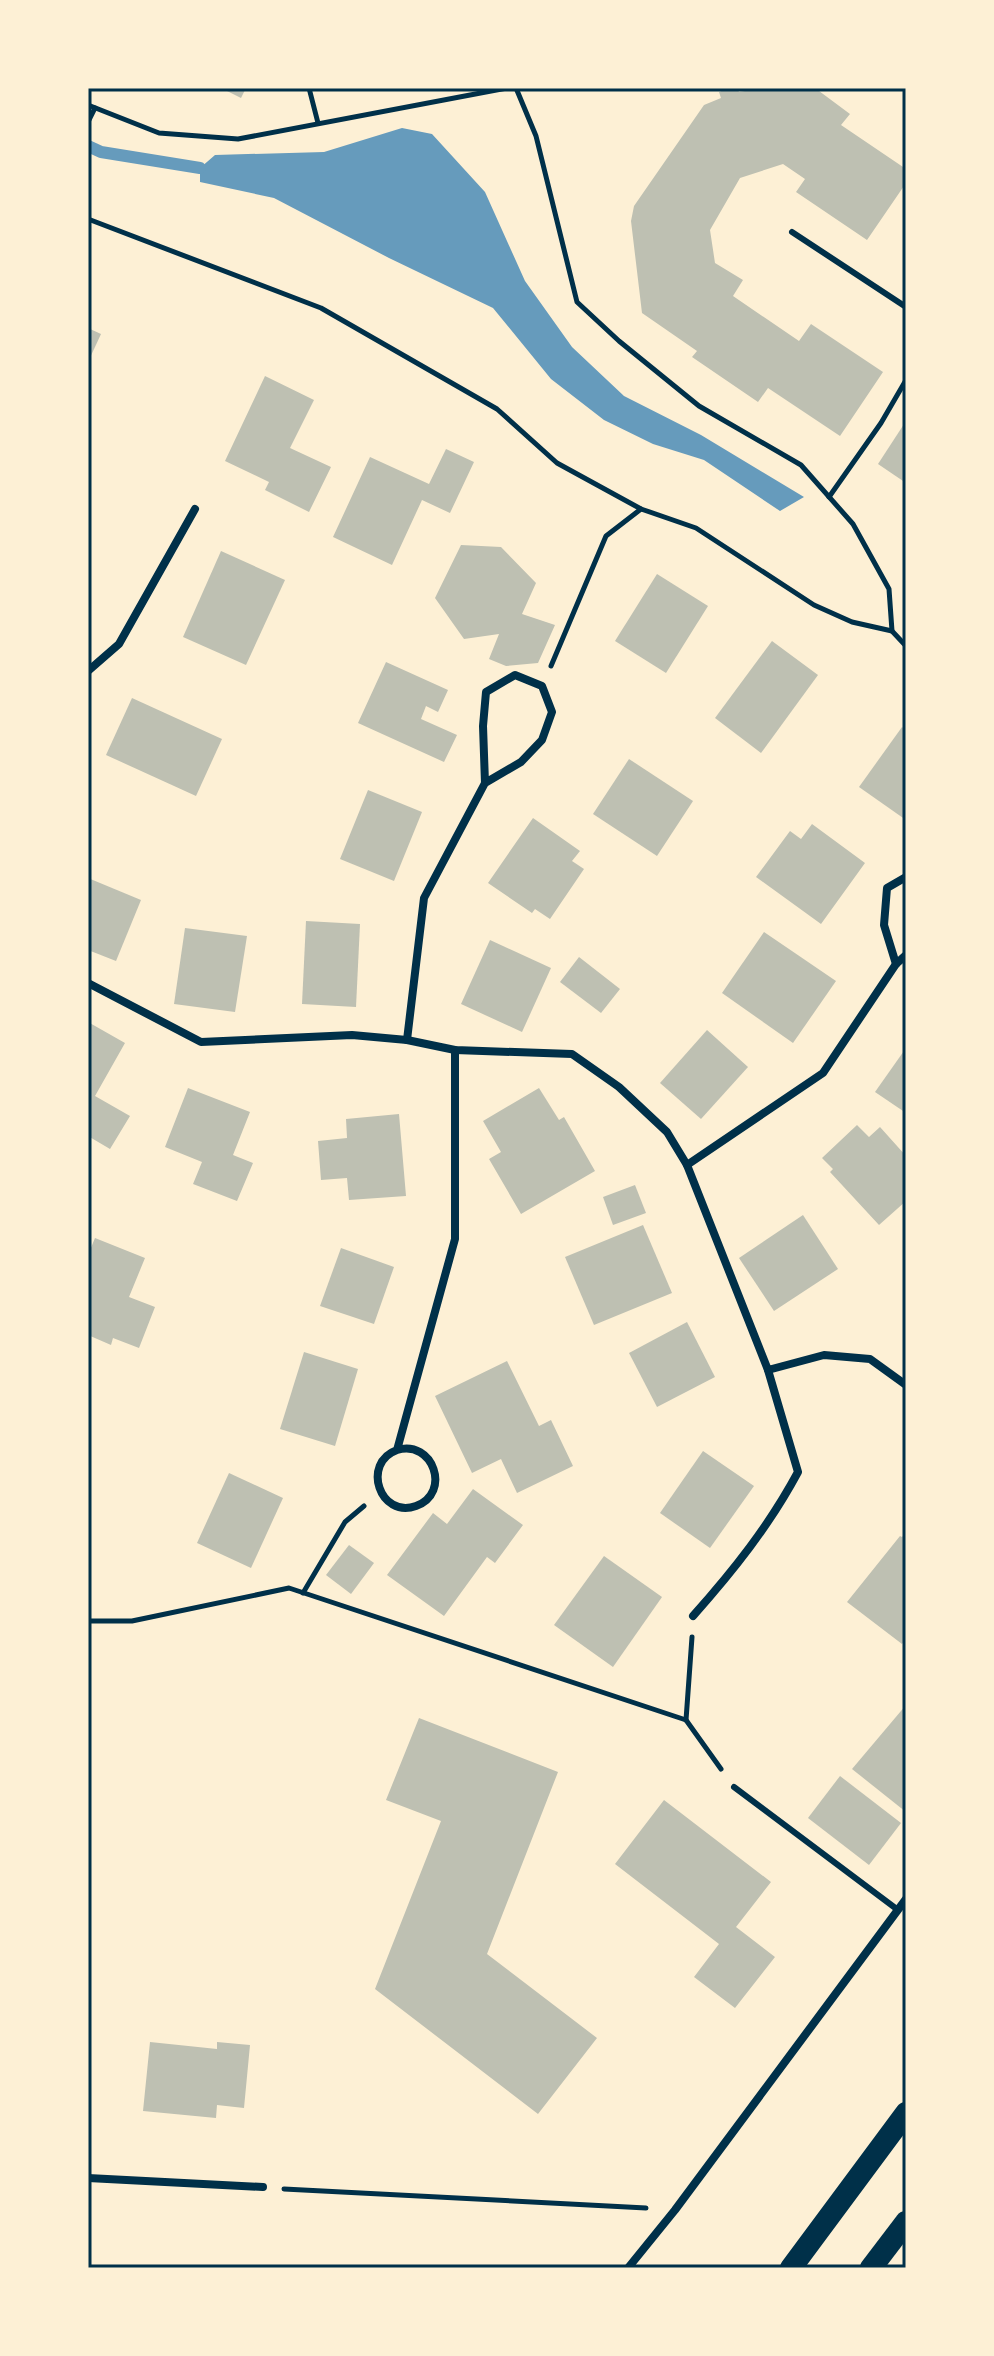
<svg xmlns="http://www.w3.org/2000/svg" width="994" height="2356" font-family="Arial,sans-serif">
<style>
.water{fill:#669bbc}
.lines{fill:none;stroke-linecap:round;stroke-linejoin:round}
.stream{stroke:#669bbc;stroke-width:12}
.building{fill:#bec0b2}
.path{stroke:#003049;stroke-width:5}
.service{stroke:#003049;stroke-width:6}
.minor{stroke:#003049;stroke-width:8}
.trunk{stroke:#003049;stroke-width:22}
.neatline{fill:none;stroke:#003049;stroke-width:3}
</style>
<rect width="100%" height="100%" fill="#fdf0d5"/>
<path class="water" d="M402,128L432,134L485,192L525,281L572,347L624,396L701,435L804,497L780,511L704,460L653,444L604,420L551,379L493,308L389,258L274,198L200,182V168L215,155L324,152Z"/>
<g class="lines">
<path class="stream" d="M88,146L101,152L200,168"/>
</g>
<g class="building">
<path d="M221,88H246L241,98Z"/>
<path d="M729,88H737L739,92L763,88H815L850,114L841,125L906,169V183L867,240L796,192L805,179L783,164L740,178L710,230L715,263L743,280L733,296L799,341L811,324L883,372L840,436L768,388L758,402L692,357L697,351L642,313L631,221L634,206L704,105L721,98L719,92Z"/>
<path d="M88,328L101,334L88,362Z"/>
<path d="M265,376L314,400L290,448L331,467L309,512L265,490L269,482L225,461Z"/>
<path d="M906,421V483L878,464Z"/>
<path d="M446,449L474,462L450,513L422,500L392,565L333,537L370,457L429,484Z"/>
<path d="M461,545L501,547L536,583L522,614L555,625L538,663L506,666L489,659L499,634L464,639L435,598Z"/>
<path d="M221,551L285,580L246,665L183,637Z"/>
<path d="M657,574L708,606L666,673L615,641Z"/>
<path d="M772,641L818,675L761,753L715,718Z"/>
<path d="M386,662L448,690L438,712L426,706L421,719L457,735L444,762L358,723Z"/>
<path d="M132,698L222,739L196,796L106,755Z"/>
<path d="M902,727L906,731V820L859,787Z"/>
<path d="M629,759L693,801L657,856L593,814Z"/>
<path d="M368,790L422,812L394,881L340,859Z"/>
<path d="M533,818L580,851L572,861L584,869L550,919L535,909L532,913L488,883Z"/>
<path d="M812,824L865,863L821,924L756,877L790,831L801,839Z"/>
<path d="M88,878L141,900L116,961L88,950Z"/>
<path d="M306,921L360,924L356,1007L302,1004Z"/>
<path d="M185,928L247,936L235,1012L174,1004Z"/>
<path d="M764,932L836,981L793,1043L722,993Z"/>
<path d="M490,940L551,968L522,1032L461,1004Z"/>
<path d="M579,957L620,989L601,1013L560,982Z"/>
<path d="M88,1022L125,1043L95,1096L130,1116L110,1149L88,1136Z"/>
<path d="M707,1030L748,1067L701,1119L660,1083Z"/>
<path d="M906,1048V1113L875,1092Z"/>
<path d="M188,1088L250,1112L233,1155L253,1163L237,1201L193,1184L202,1162L165,1147Z"/>
<path d="M539,1088L559,1120L564,1117L595,1171L521,1214L489,1159L501,1152L483,1121Z"/>
<path d="M399,1114L406,1196L349,1200L347,1178L321,1180L318,1141L347,1138L346,1119Z"/>
<path d="M857,1125L869,1137L880,1127L906,1156V1201L879,1225L830,1172L833,1169L822,1158Z"/>
<path d="M635,1185L646,1213L613,1225L603,1197Z"/>
<path d="M803,1215L838,1269L774,1311L739,1258Z"/>
<path d="M643,1225L672,1293L594,1325L565,1257Z"/>
<path d="M95,1238L145,1258L129,1297L155,1307L139,1348L113,1338L111,1345L88,1335V1255Z"/>
<path d="M341,1248L394,1267L374,1324L320,1306Z"/>
<path d="M687,1322L715,1377L657,1407L629,1353Z"/>
<path d="M304,1352L358,1369L335,1446L280,1429Z"/>
<path d="M507,1361L539,1426L551,1420L573,1466L517,1493L501,1459L472,1473L435,1396Z"/>
<path d="M703,1451L754,1486L710,1548L660,1513Z"/>
<path d="M229,1473L283,1498L251,1568L197,1543Z"/>
<path d="M473,1489L523,1525L495,1563L487,1557L444,1616L387,1575L433,1513L447,1524Z"/>
<path d="M906,1533V1639L902,1644L847,1602L900,1536L902,1537Z"/>
<path d="M349,1545L374,1563L351,1594L326,1575Z"/>
<path d="M604,1556L662,1597L613,1667L554,1625Z"/>
<path d="M906,1705V1812L852,1769Z"/>
<path d="M419,1718L558,1772L487,1954L597,2038L538,2114L375,1989L441,1821L386,1800Z"/>
<path d="M840,1776L901,1823L869,1865L808,1818Z"/>
<path d="M664,1800L771,1882L736,1927L775,1957L735,2008L694,1977L719,1944L615,1864Z"/>
<path d="M150,2042L217,2049V2042L250,2045L244,2108L217,2105L216,2118L143,2111Z"/>
</g>
<g class="lines">
<g class="path">
<path d="M309,88L318,123"/>
<path d="M516,88L536,136L577,302L619,341L699,406L801,465L853,524L889,589L892,631L906,646"/>
<path d="M88,105L159,133L238,139L507,88"/>
<path d="M88,122L95,108"/>
<path d="M88,219L321,308L497,409L557,463L641,509"/>
<path d="M829,497L881,423L906,380"/>
<path d="M551,666L606,536L641,509L696,528L814,605L852,622L892,631"/>
<path d="M303,1593L345,1522L364,1506"/>
<path d="M88,1621H132L289,1588L686,1720L721,1769"/>
<path d="M686,1720L692,1637"/>
<path d="M284,2189L646,2208"/>
</g>
<g class="service">
<path d="M792,232L906,307"/>
<path d="M734,1787L898,1910"/>
</g>
<g class="minor">
<path d="M88,671L119,644L195,509"/>
<path d="M896,964L884,925L887,888L906,877"/>
<path d="M88,983L201,1042L352,1035L407,1040L455,1050L572,1054L619,1087L667,1132L687,1165L768,1370L824,1355L870,1359L906,1385"/>
<path d="M407,1040L424,898L485,783L521,762L542,740L552,712L542,686L515,675L486,692L483,726L485,783"/>
<path d="M687,1165L823,1073L896,964L906,955"/>
<path d="M397,1450C433,1439 452,1493 416,1506C380,1519 361,1463 397,1450L455,1239V1050"/>
<path d="M693,1616C733,1571 769,1526 798,1472L768,1370"/>
<path d="M88,2178L263,2187"/>
<path d="M628,2268L675,2210L906,1899"/>
</g>
<g class="trunk">
<path d="M791,2268L906,2113"/>
<path d="M871,2268L906,2222"/>
</g>
</g>
<rect width="994" height="2356" fill="none" stroke="#fdf0d5" stroke-width="180"/>
<rect x="90" y="90" width="814" height="2176" class="neatline"/>
</svg>
